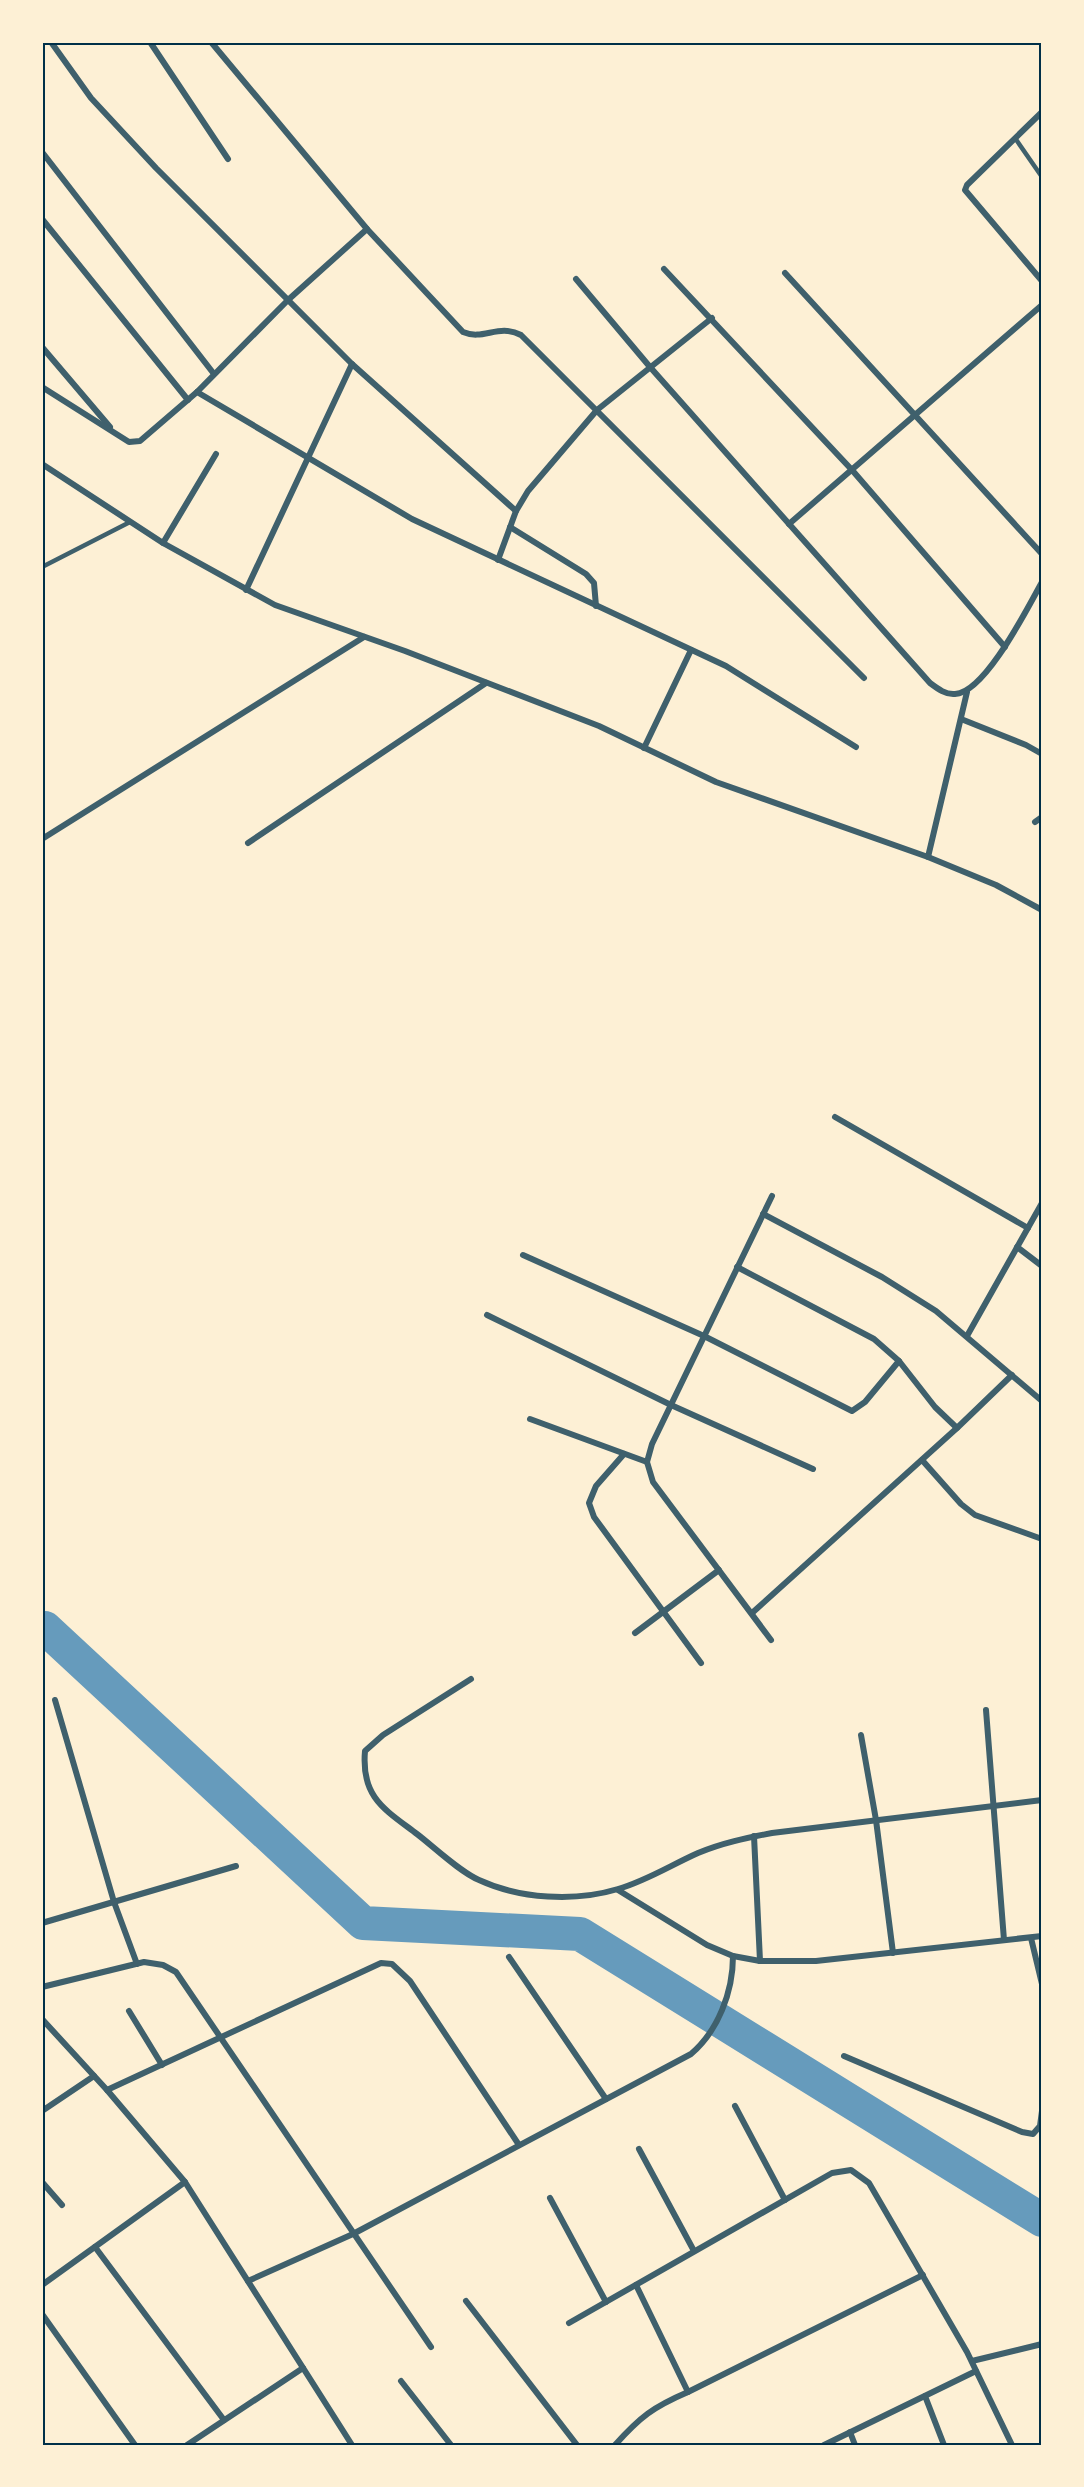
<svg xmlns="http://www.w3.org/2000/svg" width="1084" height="2487" font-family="Lato,sans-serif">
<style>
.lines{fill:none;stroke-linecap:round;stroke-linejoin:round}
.river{stroke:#669bbc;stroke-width:34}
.service{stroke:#3f606c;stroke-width:4.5}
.minor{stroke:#3f606c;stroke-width:6}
.neatline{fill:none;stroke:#003049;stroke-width:2}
</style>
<rect width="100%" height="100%" fill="#fdf0d5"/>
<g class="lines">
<path class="river" d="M42,1628H45L363,1923L580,1934L1042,2220"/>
<g class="service">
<path d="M1015,138L1042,177"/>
<path d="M42,567L130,522"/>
</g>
<g class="minor">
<path d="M51,42L91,98L156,168L352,364L516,511"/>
<path d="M150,42L228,159"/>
<path d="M211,42L367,229L463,332C484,341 498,323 521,335L864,678"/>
<path d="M1042,112L967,185L965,190L1042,281"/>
<path d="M42,152L214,374"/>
<path d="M42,219L188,400"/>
<path d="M664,269L852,470L1005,647"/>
<path d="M785,273L1042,554"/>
<path d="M576,279L650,367L930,683C938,689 946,695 955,694C985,693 1028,607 1042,582"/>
<path d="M42,347L110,427"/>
<path d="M42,387L129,442L140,441L197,392L288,300L367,229"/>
<path d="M197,392L412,519L726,666L856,747"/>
<path d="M42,464L163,543L275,605L405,651L599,726L716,782L928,857L996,885L1042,910"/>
<path d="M789,524L1042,305"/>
<path d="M510,527L586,574L594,583L596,606"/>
<path d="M163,543L216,454"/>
<path d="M498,560L516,511L528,491L597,410L712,318"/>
<path d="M246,590L352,364"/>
<path d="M961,719L1026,745L1042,754"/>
<path d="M644,748L691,650"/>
<path d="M1035,822L1042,817"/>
<path d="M42,839L364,637"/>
<path d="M248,843L486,683"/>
<path d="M928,857L967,692"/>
<path d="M835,1117L1028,1228"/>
<path d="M763,1214L882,1277L936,1311L1042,1401"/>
<path d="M1017,1247L1042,1266"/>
<path d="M523,1255L704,1336L852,1411L865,1402L899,1361"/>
<path d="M737,1267L874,1339L899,1361L935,1407L957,1428"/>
<path d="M487,1315L671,1405L813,1469"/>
<path d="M967,1336L1042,1203"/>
<path d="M530,1419L647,1462"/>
<path d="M624,1454L596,1486L589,1503L594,1517L701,1663"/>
<path d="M922,1460L961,1504L975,1515L1042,1539"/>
<path d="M752,1613L957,1428L1012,1375"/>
<path d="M635,1633L719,1570"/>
<path d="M771,1640L653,1482L647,1462L652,1444L772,1196"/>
<path d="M471,1679L383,1735L365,1751C361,1797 384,1809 417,1834C434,1847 460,1872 479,1880C520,1899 575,1902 618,1889C646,1881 671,1865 698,1853C722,1843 746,1838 772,1833L1042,1800"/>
<path d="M55,1700L114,1902L137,1964"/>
<path d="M986,1710L1004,1940"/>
<path d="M861,1735L876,1820L893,1953"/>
<path d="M754,1836L760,1961"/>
<path d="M618,1890L707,1945L733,1956L760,1961H816L1042,1936"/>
<path d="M42,1923L236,1866"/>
<path d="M1031,1938L1042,1984"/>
<path d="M509,1957L606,2099"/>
<path d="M42,1987L144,1962L163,1965L176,1972L431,2347"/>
<path d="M129,2011L162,2065"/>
<path d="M42,2019L107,2090L185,2182L352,2445"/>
<path d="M844,2056L1022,2132L1033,2134L1040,2126L1042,2111"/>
<path d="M107,2090L381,1963L392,1964L410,1981L519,2145"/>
<path d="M735,2106L785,2200"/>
<path d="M42,2111L94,2076"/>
<path d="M639,2149L694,2251"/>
<path d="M42,2182L62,2205"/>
<path d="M550,2198L606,2302"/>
<path d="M95,2247L224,2420"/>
<path d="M248,2281L353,2234L691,2054C718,2031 733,1992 733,1956"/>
<path d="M42,2285L185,2182"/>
<path d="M636,2285L688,2392"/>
<path d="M466,2301L577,2445"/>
<path d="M42,2314L135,2445"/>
<path d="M569,2323L832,2173L851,2170L869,2183L967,2352L1012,2445"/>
<path d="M972,2361L1042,2344"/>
<path d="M401,2381L451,2445"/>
<path d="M925,2396L944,2445"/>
<path d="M850,2432L855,2445"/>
<path d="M187,2445L303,2368"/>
<path d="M615,2445C640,2417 653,2407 688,2392L923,2275"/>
<path d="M824,2445L976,2371"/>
</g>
</g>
<rect width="1084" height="2487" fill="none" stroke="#fdf0d5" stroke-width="87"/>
<rect x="44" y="44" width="996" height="2400" class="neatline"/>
</svg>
